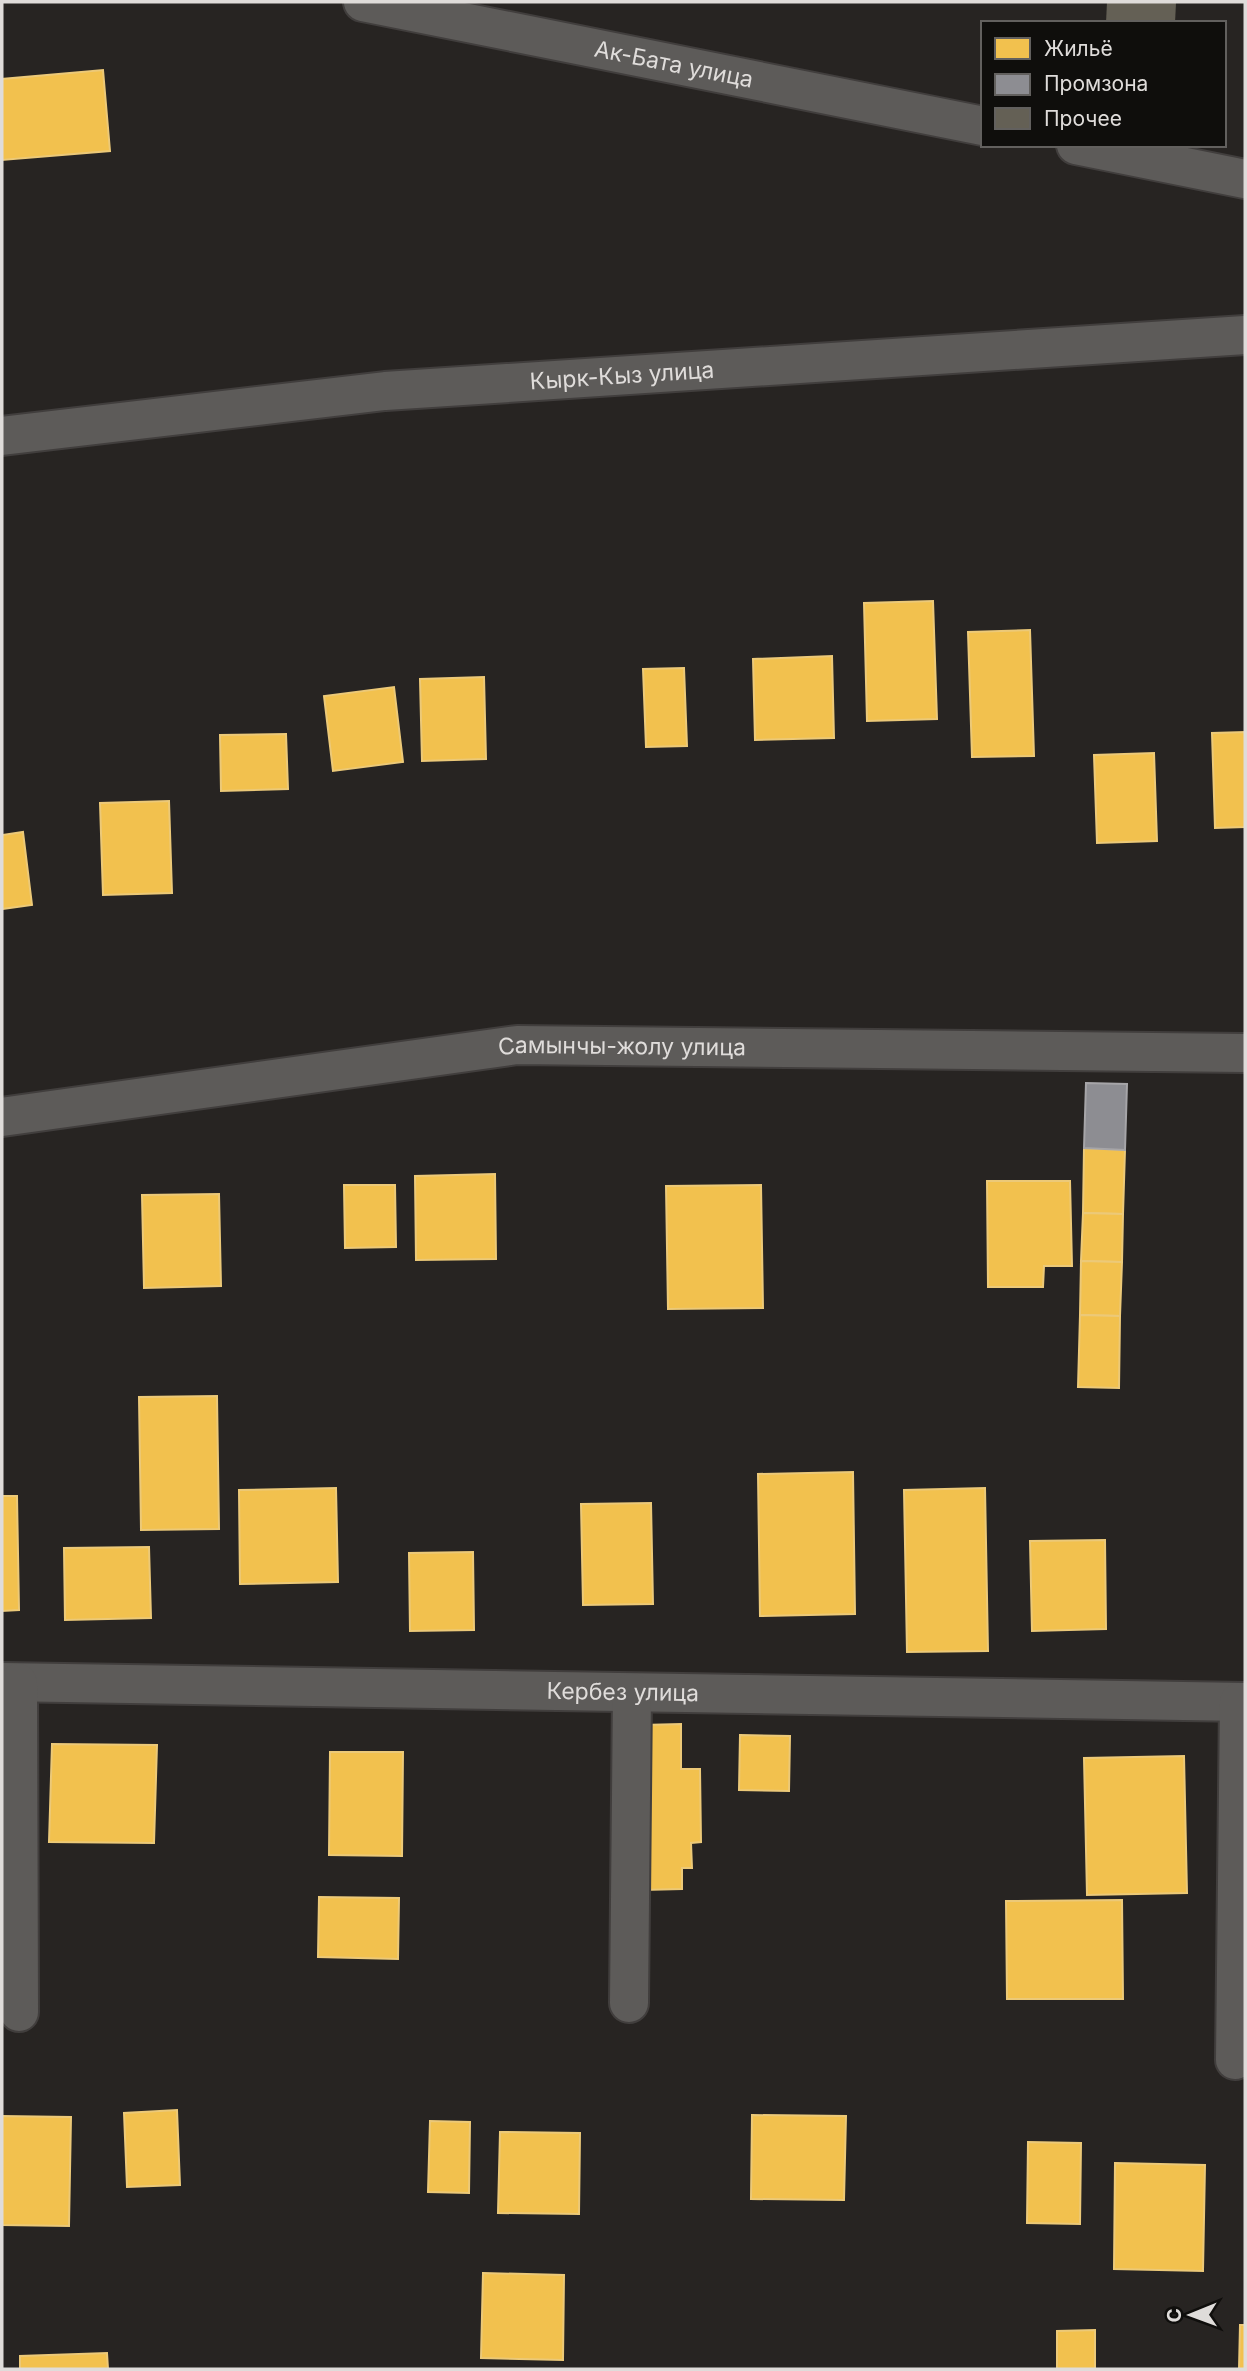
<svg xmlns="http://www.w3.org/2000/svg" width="1247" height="2371" font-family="Inter,sans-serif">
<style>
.homes{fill:#f2c14e;stroke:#ecc978;stroke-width:2}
.industry{fill:#8d8d92;stroke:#a6a5a8;stroke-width:2}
.building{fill:#646055}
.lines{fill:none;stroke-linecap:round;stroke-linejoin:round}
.minor-casing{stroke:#413e3d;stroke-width:42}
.tertiary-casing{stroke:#413e3d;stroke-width:42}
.minor{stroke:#5d5b59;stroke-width:38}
.tertiary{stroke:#5d5b59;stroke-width:38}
.labels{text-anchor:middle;stroke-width:7;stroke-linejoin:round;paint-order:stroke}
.street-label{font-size:23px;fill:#dfdcda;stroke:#0f0e0c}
</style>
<rect width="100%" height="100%" fill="#272422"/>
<g class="homes">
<path d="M103,70L110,151L2,160V79Z"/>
<path d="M933,601L937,719L867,721L864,603Z"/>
<path d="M1030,630L1034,756L972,757L968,632Z"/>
<path d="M832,656L834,738L755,740L753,659Z"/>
<path d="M684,668L687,746L646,747L643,669Z"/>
<path d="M484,677L486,759L422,761L420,679Z"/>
<path d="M394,687L403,762L333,771L324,696Z"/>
<path d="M1245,732V827L1215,828L1212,733Z"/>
<path d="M286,734L288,789L221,791L220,735Z"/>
<path d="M1154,753L1157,841L1097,843L1094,755Z"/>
<path d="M169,801L172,893L103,895L100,803Z"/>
<path d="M23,832L32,905L2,909V835Z"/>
<path d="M1084,1148L1125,1150L1123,1214L1083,1213Z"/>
<path d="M495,1174L496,1259L416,1260L415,1176Z"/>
<path d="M987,1181H1070L1072,1266H1044L1043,1287H988Z"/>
<path d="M344,1185H395L396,1247L345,1248Z"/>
<path d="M761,1185L763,1308L668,1309L666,1186Z"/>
<path d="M219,1194L221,1286L144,1288L142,1195Z"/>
<path d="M1083,1213L1123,1214L1122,1262L1081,1261Z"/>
<path d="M1081,1261L1122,1262L1120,1316L1080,1315Z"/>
<path d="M1080,1315L1120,1316L1119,1388L1078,1387Z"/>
<path d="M217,1396L219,1529L141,1530L139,1397Z"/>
<path d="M853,1472L855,1614L760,1616L758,1474Z"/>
<path d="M336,1488L338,1582L240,1584L239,1490Z"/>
<path d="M985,1488L988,1651L907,1652L904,1490Z"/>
<path d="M2,1496H17L19,1610L2,1611Z"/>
<path d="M651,1503L653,1604L583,1605L581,1504Z"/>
<path d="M1105,1540L1106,1629L1032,1631L1030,1541Z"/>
<path d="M149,1547L151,1618L65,1620L64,1548Z"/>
<path d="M473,1552L474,1630L410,1631L409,1553Z"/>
<path d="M681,1724V1769H700L701,1842L691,1843L692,1868H682V1889L643,1890L642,1725Z"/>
<path d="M740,1735L790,1736L789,1791L739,1790Z"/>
<path d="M52,1744L157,1745L154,1843L49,1842Z"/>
<path d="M330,1752H403L402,1856L329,1855Z"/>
<path d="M1184,1756L1187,1893L1087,1895L1084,1758Z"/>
<path d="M319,1897L399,1898L398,1959L318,1957Z"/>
<path d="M1122,1900L1123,1999H1007L1006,1901Z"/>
<path d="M177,2110L180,2185L127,2187L124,2113Z"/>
<path d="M752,2115L846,2116L844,2200L751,2199Z"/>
<path d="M2,2116L71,2117L69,2226L2,2225Z"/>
<path d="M430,2121L470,2122L469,2193L428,2192Z"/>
<path d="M500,2132L580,2133L579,2214L498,2213Z"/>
<path d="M1028,2142L1081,2143L1080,2224L1027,2223Z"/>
<path d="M1115,2163L1205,2165L1203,2271L1114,2269Z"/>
<path d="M483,2273L564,2275L563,2360L481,2358Z"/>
<path d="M1240,2325H1245V2369H1239Z"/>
<path d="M1095,2330V2369H1057V2331Z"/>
<path d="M107,2353L108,2369H20V2356Z"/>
</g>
<path class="industry" d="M1086,1083L1127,1084L1125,1150L1084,1148Z"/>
<path class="building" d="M1107,2L1176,3L1175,23H1106Z"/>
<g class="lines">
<g class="minor-casing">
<g id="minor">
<path id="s1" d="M363,2L983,126"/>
<path d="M1076,145L1245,179"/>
<path id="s2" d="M2,1117L517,1045L1245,1053"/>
<path id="s3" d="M2,1682L1245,1702"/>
<path d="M18,1683L19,2012"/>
<path d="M629,2003L632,1693"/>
<path d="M1235,2060L1239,1702"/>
</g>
</g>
<g class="tertiary-casing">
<g id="tertiary">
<path id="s4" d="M2,436L385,391L1245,335"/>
</g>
</g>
<use href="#minor" class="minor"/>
<use href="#tertiary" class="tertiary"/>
</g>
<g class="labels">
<g class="street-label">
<text dy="8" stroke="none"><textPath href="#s1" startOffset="317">Ак-Бата улица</textPath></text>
<text dy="8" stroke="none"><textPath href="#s4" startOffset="623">Кырк-Кыз улица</textPath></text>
<text dy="8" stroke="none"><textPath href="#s2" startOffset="625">Самынчы-жолу улица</textPath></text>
<text dy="8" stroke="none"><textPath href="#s3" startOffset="621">Кербез улица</textPath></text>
</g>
</g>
<rect width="1247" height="2371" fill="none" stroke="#dfdcda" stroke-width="7"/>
<rect x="981" y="21" width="245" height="126" fill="#0f0e0c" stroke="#62605e" stroke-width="2"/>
<rect x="995" y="38" width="35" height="21" fill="#f2c14e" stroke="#62605e" stroke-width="2"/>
<text x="1044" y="56" font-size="21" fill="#dfdcda">Жильё</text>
<rect x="995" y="74" width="35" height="21" fill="#8d8d92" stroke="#62605e" stroke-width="2"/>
<text x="1044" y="91" font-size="21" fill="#dfdcda">Промзона</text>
<rect x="995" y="108" width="35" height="21" fill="#646055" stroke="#62605e" stroke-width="2"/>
<text x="1044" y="126" font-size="21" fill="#dfdcda">Прочее</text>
<g transform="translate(1191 2315) rotate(269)" stroke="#0f0e0c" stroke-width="5" paint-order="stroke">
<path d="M0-5L12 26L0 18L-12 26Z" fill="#dfdcda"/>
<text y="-10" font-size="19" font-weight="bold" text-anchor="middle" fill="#dfdcda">С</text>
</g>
</svg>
